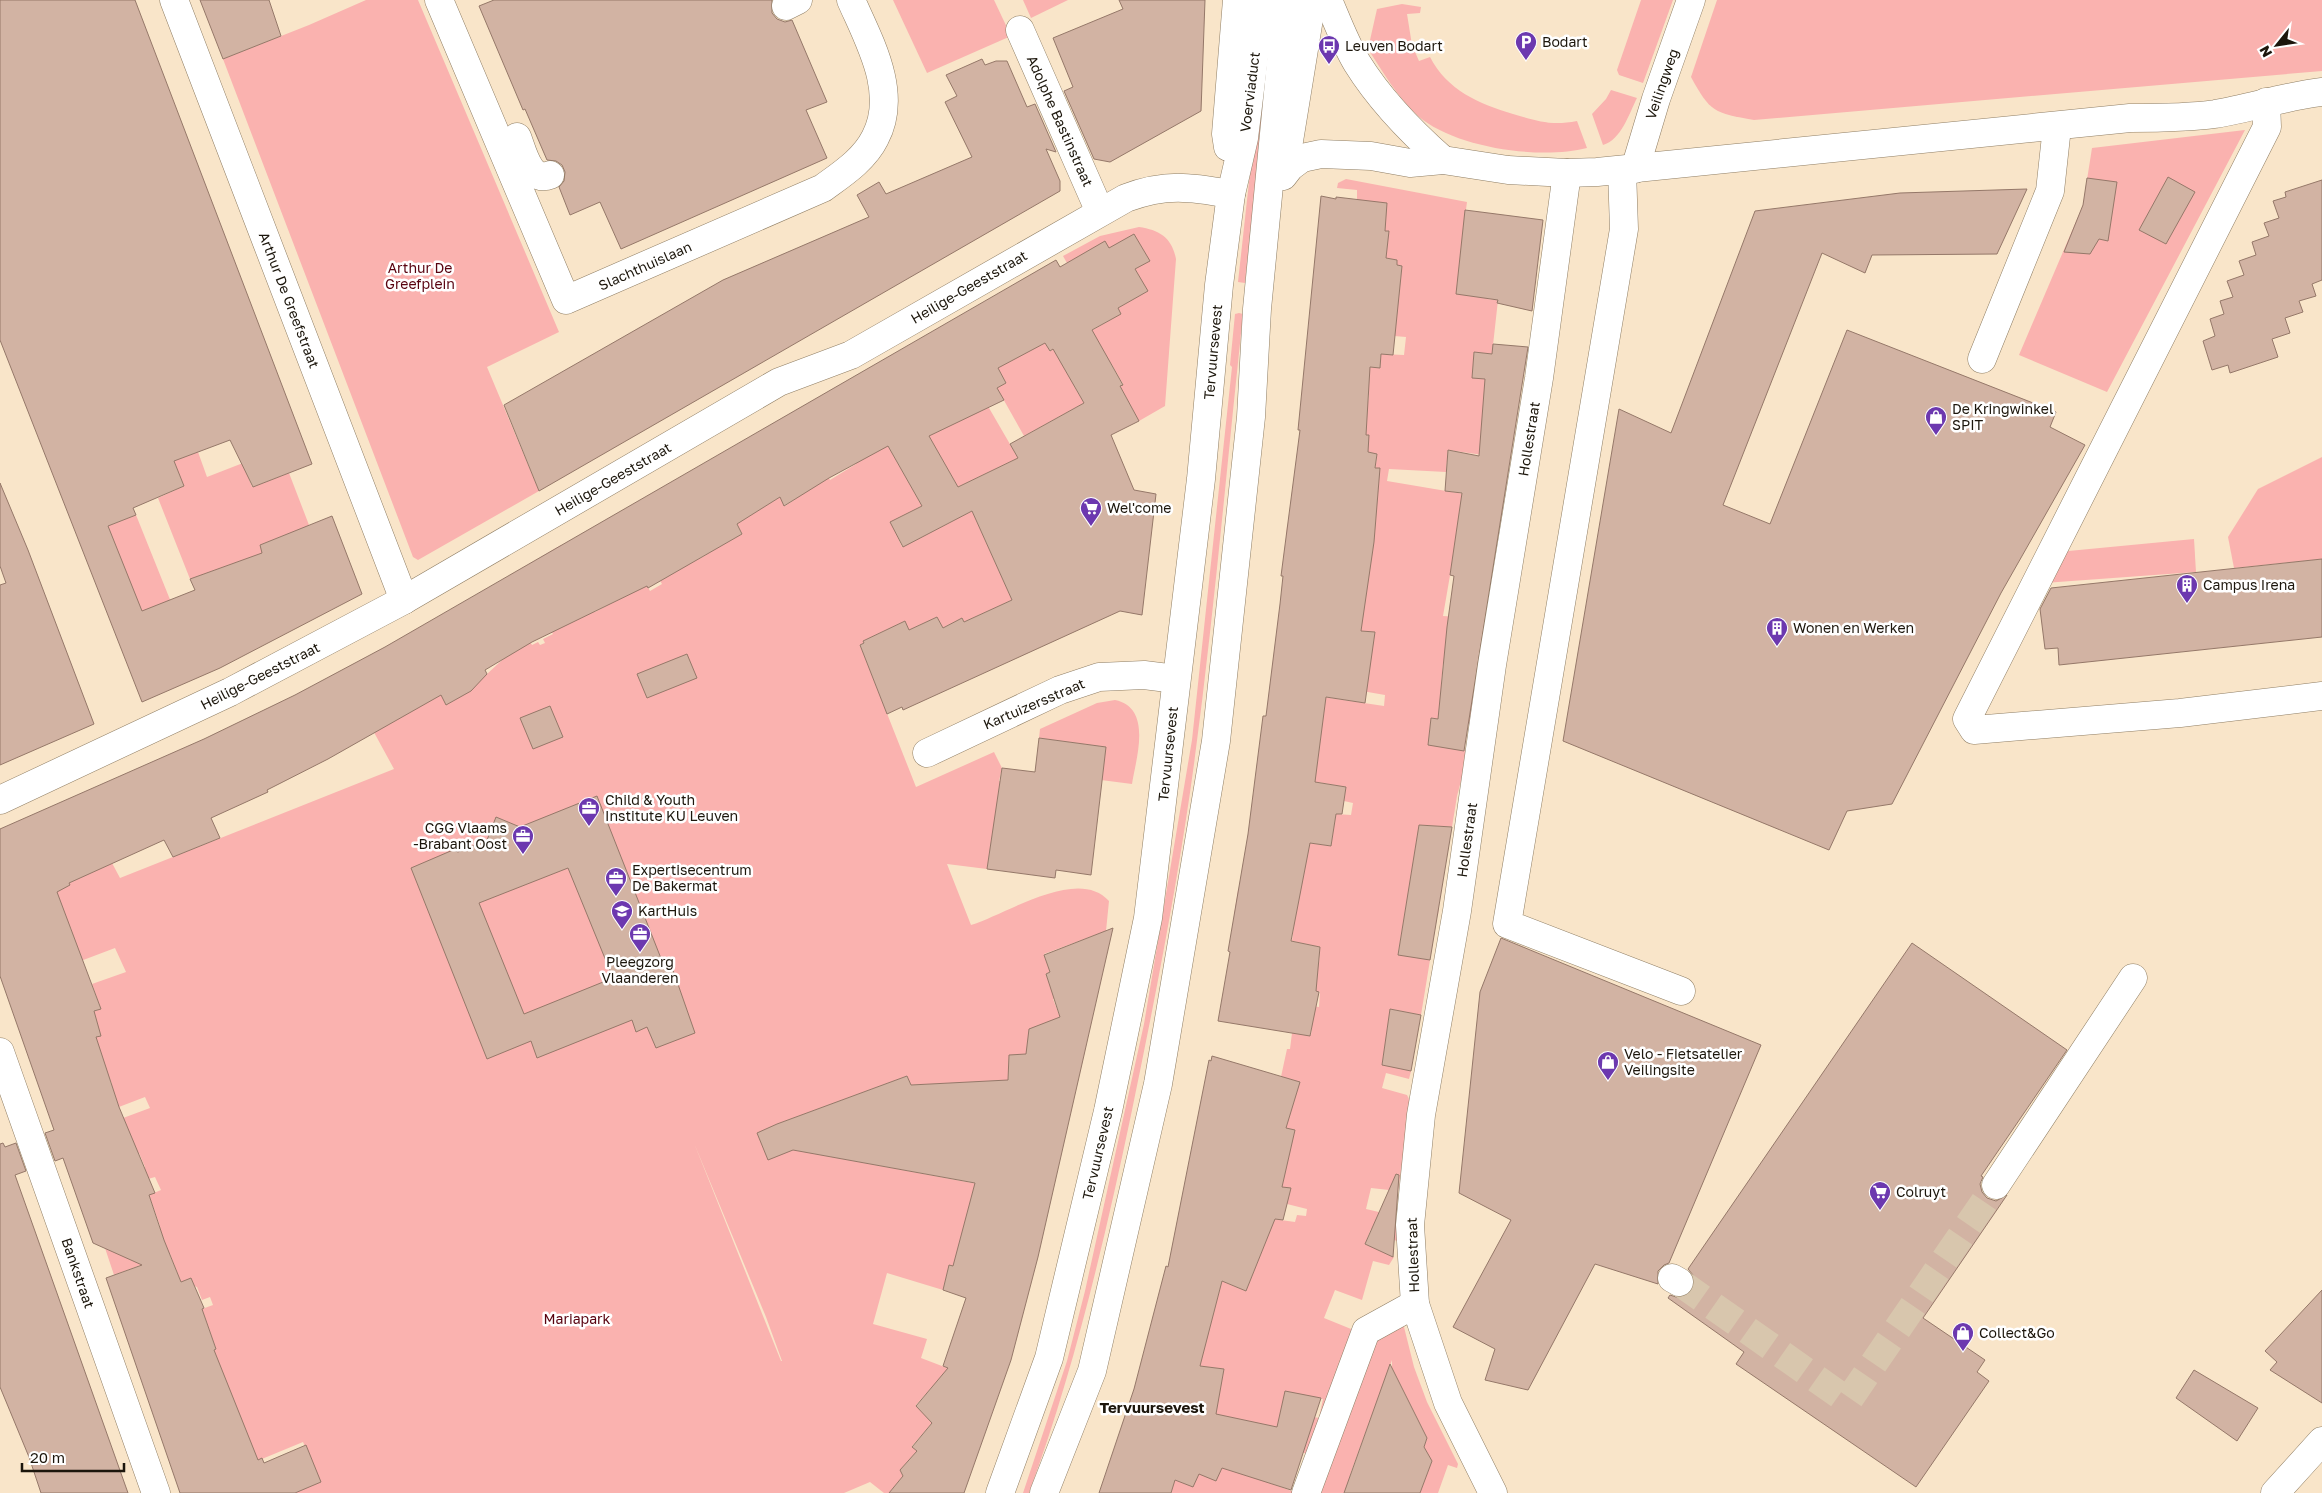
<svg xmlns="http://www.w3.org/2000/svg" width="2322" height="1493" font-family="'Golos Text',sans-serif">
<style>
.green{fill:#fab2af;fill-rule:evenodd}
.building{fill:#d2b3a3;stroke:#957869;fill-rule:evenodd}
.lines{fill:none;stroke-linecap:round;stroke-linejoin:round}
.minor-tunnel{stroke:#d8c6ad;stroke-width:28;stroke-dasharray:28 14;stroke-linecap:butt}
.minor-casing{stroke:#8f7e64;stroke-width:29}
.major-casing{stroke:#8f7e64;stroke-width:29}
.minor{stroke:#fff;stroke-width:28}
.major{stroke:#fff;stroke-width:28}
.labels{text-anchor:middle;stroke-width:5;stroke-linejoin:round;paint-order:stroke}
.poi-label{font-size:14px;fill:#1c160c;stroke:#fff;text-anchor:start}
.street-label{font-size:14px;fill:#1c160c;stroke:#fff}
.park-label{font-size:14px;fill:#58020f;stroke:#fff}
.neighbourhood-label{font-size:15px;font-weight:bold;fill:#1c160c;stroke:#fff}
</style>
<rect width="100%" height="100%" fill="#f9e5c9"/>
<g class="green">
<path d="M366,0H418L559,332L487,367L539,491L418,560L413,557L223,59L309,25Z"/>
<path d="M893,0H994L1011,36L927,73Z"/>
<path d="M1023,0H1068L1031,18Z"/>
<path d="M1276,0L1245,283L1238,282L1252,155Z"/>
<path d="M1641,0H1673L1643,83L1619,75L1617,70Z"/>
<path d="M1717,0H2322V71L1754,120C1714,113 1710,112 1691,77Z"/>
<path d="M1402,4L1421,7L1420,13L1407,14L1412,45L1419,61L1430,57C1447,90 1479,104 1513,114C1537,121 1551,126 1577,121L1587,148C1540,160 1455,148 1418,116C1397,97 1383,72 1368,49L1377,9Z"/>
<path d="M1611,90L1637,98C1629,114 1621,140 1603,145L1592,114L1606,99Z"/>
<path d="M2245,130L2107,392L2019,355L2083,205L2092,148Z"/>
<path d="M1346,179L1467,202L1462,239L1488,286L1487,299L1498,300L1492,354L1474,352L1472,377L1485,379L1490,456L1448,450L1446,472L1389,469L1387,481L1464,494L1443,616L1491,619L1486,656L1465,653L1443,663L1441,685L1482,690L1477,725L1431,718L1428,745L1469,751L1457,796L1452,827L1419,825L1408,897L1439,905L1438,915L1406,905L1398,954L1430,960L1421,1015L1391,1009L1387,1029L1393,1031L1385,1045L1382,1064L1411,1071L1409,1079L1386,1073L1382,1088L1407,1095L1411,1103L1398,1191L1371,1188L1366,1209L1396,1216L1401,1243L1371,1229L1365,1244L1394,1257L1389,1265L1373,1261L1362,1300L1335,1290L1324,1318L1356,1331L1311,1455L1278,1445L1267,1482L1297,1493H1171L1175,1480L1193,1486L1182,1453L1222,1379L1224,1369L1199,1366L1189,1310L1213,1315L1222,1281L1246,1291L1257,1263L1246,1215L1295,1222L1297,1215L1306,1216L1307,1209L1287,1204L1258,1183L1287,1049H1290L1292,1033L1311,1035L1312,1025L1302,1022L1304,1005L1319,1007L1320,992L1296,988L1319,963L1320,947L1292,941L1294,925L1234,915L1238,890L1298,902L1309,843L1331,846L1336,814L1351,815L1353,803L1344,801L1346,787L1317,782L1315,797V760H1318L1324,697L1384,706L1385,695L1362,691L1375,632L1359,631L1323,542L1286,538L1287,526L1374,535L1372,496L1377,455L1368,452V435H1365L1346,401L1368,402L1369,395H1366L1369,367L1380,368L1381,354L1404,355L1406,337L1382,335L1400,285L1402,267L1397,265V260L1386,258L1385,231L1357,200V190L1337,188L1338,183ZM1286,1392L1323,1399L1319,1418L1292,1413Z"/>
<path d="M1139,227C1160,230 1172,238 1176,259L1165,406L1139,421L1120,386L1123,384L1112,365L1074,386L1084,403L1024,436L997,388L1006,383L998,368L1043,338L1050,351L1074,337L1076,340L1120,314L1118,308L1147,291L1135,269L1149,261L1109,248L1067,263L1063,256L1100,236Z"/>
<path d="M1239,313L1243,314C1227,464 1214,615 1194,764C1178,882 1155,999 1131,1115C1104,1243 1074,1370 1029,1493H1023L1067,1361L1085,1291L1144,1024L1192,740L1232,367L1230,365L1235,314Z"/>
<path d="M967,370L1018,458L958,487L910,403Z"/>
<path d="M880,432L922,506L891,522L902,547L972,511L1012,600L964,622L962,618L943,628L937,617L909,630L905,621L863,641L864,643L860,645L916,787L994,752L1002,768L999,781L1040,786L993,831L987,869L947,864L971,925C1007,914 1078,866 1109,901L1106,931L1044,954L1050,972L1046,974L1048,980L1050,979L1057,998L1053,999L1060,1017L1026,1054L1009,1056L1008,1081L911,1085L907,1076L777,1124L784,1148L978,1184L962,1269L949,1265L943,1290L887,1273L873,1324L927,1339L921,1358L955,1371L932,1387L916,1405L932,1423L912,1446L917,1451L900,1470L903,1476L889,1493H884L870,1482L844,1493H256L310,1458L303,1442L238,1469L213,1350L216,1349L202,1309L213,1305L210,1297L202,1300L197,1287L181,1282L170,1254L114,1275L105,1248L160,1226L149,1195L161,1190L155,1177L123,1186L119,1178L145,1167L139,1153L128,1157L115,1121L150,1108L145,1097L111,1110L102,1087L112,1084L109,1077L81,1016L101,1009L92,984L126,972L115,948L78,962L71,928L45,891L112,863L120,878L394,769L370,725L408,686L471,683L487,674L527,637L532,645L538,642L540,645L545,643L543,639L553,634L546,621L567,610L541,557L561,545L595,612L608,605L593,578L642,577L650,591L662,584L652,567L695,558L697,560L706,555L697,539L719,547L742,534L737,523L780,497L785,506L794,500L825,472L830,480L856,464L849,450ZM694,1143L766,1317L782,1361H781Z"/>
<path d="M224,442L198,452L207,477L243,463L252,487L289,473L314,538L285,535L260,545L263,555L190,579L158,498L184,486L174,461Z"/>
<path d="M2322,457V559L2234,568L2228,537L2258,489Z"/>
<path d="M136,515L181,627L146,624L108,526Z"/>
<path d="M2194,539L2196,572L2044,583L2058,552Z"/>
<path d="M1115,700C1153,708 1136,758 1132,784L1101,780L1105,747L1039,738L1040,729L1097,703Z"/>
<path d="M1394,1324L1404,1327L1414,1367L1427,1402L1458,1464L1457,1468L1448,1465L1438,1493H1420L1432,1461L1424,1447L1427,1438L1392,1368V1360L1351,1472L1346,1493H1318L1371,1346Z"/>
</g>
<g class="building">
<path d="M0,0H135L312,464L253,487L230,440L174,461L184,486L133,508L136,515L108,526L142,611L195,590L190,579L262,553L260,545L332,516L362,594L220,668L142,702L0,340Z"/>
<path d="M200,0H269L281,36L223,59Z"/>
<path d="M494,0H772V13L777,19L785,22L792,20L827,102L806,110L827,158L621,249L600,202L570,215L559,187L564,181L565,172L562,165L556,161L547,160L525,109L523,110L479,6Z"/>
<path d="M1119,0H1205L1201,111L1110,162L1094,159L1064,91L1073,87L1053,38L1123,9Z"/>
<path d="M982,59L985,65L996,61H1007L1027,107L1035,104L1056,152L1046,149L1060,181V191L539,491L504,405L723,280L869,217L857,195L879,182L886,194L972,157L945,102L957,96L946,75Z"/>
<path d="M2168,177L2195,192L2166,244L2139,230Z"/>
<path d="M2087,178L2117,182L2108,241L2099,239L2090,254L2064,252L2083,205Z"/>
<path d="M2322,180V280L2312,284L2316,296L2299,301L2303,312L2285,318L2290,333L2272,339L2278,357L2230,373L2228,365L2212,370L2203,341L2215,336L2210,319L2224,314L2220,301L2233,297L2227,281L2244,275L2239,261L2256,255L2252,242L2269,236L2264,223L2279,218L2273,201L2286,197L2285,192Z"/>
<path d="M2027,189L1997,254L1872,255L1865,273L1822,253L1723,505L1770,524L1847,330L2056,412L2050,427L2085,445L2001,593L1892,804L1847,811L1829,850L1563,741L1619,409L1671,433L1755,211L1900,193Z"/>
<path d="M1321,196L1336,199V197L1387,203L1385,231H1389L1386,258L1397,260V265L1402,266L1393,355L1381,354L1380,368L1370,367L1366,435H1369L1368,452L1377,454L1375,468H1380L1374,542L1361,631L1375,632L1365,703L1326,697L1315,782L1346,787L1342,814H1336L1331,846L1310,843L1291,941L1320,947L1316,991L1319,992L1310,1036L1218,1021L1230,952L1228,951L1248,834L1263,716H1266L1280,604L1283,576H1281L1300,430H1298Z"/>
<path d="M1465,210L1543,220L1532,311L1497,303L1498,300L1456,294Z"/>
<path d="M1134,234L1150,261L1135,269L1148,291L1118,308L1121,314L1092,330L1123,385L1120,386L1139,421L1111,435L1134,490L1156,494L1142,615L1120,611L903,710L902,707L887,714L860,645L864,643L863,641L905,621L909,630L937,617L943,628L962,618L964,622L1012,600L972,511L903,547L890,522L922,506L888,446L829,478L784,506L780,497L737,524L742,534L648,588L647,586L532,642L485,670L487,674L471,691L446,705L441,695L328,759L267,790L268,792L211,818L220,838L173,857L164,840L69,883L70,885L57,892L101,1009L94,1011L101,1036L96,1037L119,1107L155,1193L149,1195L164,1240L181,1282L191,1278L204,1308L202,1309L216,1349L214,1350L258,1460L262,1458L264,1463L306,1445L321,1482L295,1493H180L106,1278L142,1265L93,1243L63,1158L55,1161L45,1133L54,1130L0,976V829L204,739L295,695L385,647L1056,260L1060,267L1105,241L1109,248ZM1045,343L1050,351L1053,349L1084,403L1010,444L1018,458L958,487L929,436L1004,400L997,388L1006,383L998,368Z"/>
<path d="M1493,344L1528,347L1464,751L1428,745L1431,718L1438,719L1447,627L1454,576L1450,575L1462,493L1445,491L1448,450L1479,456L1485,379L1472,378L1474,352L1492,354Z"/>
<path d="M0,483L28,550L94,724L0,765V585L6,583L0,566Z"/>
<path d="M2322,559V637L2059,665L2058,648L2045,649L2040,609L2051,588Z"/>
<path d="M687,654L697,678L647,698L637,674Z"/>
<path d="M550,706L563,737L533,749L520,718Z"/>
<path d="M1039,738L1106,747L1091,875L1056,870L1055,878L987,869L1002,768L1035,772Z"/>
<path d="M597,796L664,966L673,970L695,1033L656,1048L647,1027L636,1032L632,1020L537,1058L531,1041L487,1059L411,868L453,850L458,852L487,840L496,817L520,827ZM568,868L613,978L524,1014L479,903Z"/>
<path d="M1419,825L1452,827L1430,960L1398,955Z"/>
<path d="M1113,928L1038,1257L1011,1360L964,1493H889L903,1476L900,1470L917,1451L912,1447L932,1423L916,1406L948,1368L943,1366L966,1298L943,1290L949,1265L953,1266L975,1183L793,1150L768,1160L757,1133L777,1124L907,1076L911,1085L1008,1080L1009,1055L1026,1054L1029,1029L1060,1017L1046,974L1050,972L1044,955Z"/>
<path d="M1501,938L1761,1045L1669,1263L1664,1265L1658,1271V1284L1595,1264L1528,1390L1485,1380L1495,1349L1453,1327L1511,1220L1459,1193L1480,992Z"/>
<path d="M1912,943L2067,1050L1981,1176L1983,1177L1980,1184L1982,1192L1987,1198L1996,1201L2007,1195L1923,1318L1985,1360L1977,1372L1989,1381L1916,1487L1736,1364L1744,1352L1668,1298L1670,1295L1679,1298L1686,1296L1692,1290L1695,1281L1693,1275L1688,1269Z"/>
<path d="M1390,1009L1421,1015L1411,1071L1382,1065Z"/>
<path d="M1212,1056L1300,1082L1286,1128L1295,1130L1282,1187L1291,1188L1283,1220L1275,1219L1246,1291L1222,1281L1200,1366L1224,1369L1216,1414L1277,1427L1285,1391L1321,1398L1291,1490L1222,1468L1216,1481L1199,1474L1193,1487L1175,1480L1171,1493H1099L1134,1389L1166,1266L1168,1267L1209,1060L1211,1061Z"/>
<path d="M3,1143L5,1147L16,1143L26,1171L15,1175L128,1493H41L29,1457L0,1387V1144Z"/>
<path d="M1396,1174L1399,1175L1393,1257L1365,1244Z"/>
<path d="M2322,1290V1403L2270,1370L2277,1362L2265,1351Z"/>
<path d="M1390,1364L1427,1438L1424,1447L1432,1461L1420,1493H1344Z"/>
<path d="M2194,1370L2258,1408L2237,1441L2176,1398Z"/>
</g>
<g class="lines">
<path class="minor-tunnel" d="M1679,1282L1848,1401L1996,1185"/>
<g class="minor-casing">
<g id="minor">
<path d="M174,0L404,600"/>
<path d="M439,0L566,300L823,188C842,174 864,160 875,138C899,93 869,41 851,0"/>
<path d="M1328,0C1337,21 1345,43 1357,63C1380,100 1410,131 1443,160"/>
<path d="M786,6L798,0"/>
<path d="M1020,30L1100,212"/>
<path d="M2266,102L2267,127L1967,719L1974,730L2180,713L2322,696"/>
<path d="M517,137C523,152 529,183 550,175"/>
<path d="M1635,169L1656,99L1691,0"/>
<path d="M1622,170L1624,229L1507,924L1681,991"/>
<path d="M1283,176L1290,167L1302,158L1321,154L1371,156L1410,163L1443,160L1508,170L1567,173L1597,172L2130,118C2158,118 2187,118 2215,114C2251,108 2286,96 2322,92"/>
<path d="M1982,359L2050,191L2057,127"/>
<path d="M927,753L1060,690L1099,677L1144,675L1176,679"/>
<path d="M0,800L230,692L404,600L779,382L851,355L1126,198C1166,183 1190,187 1231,194"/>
<path d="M0,1052L156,1493"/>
<path d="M1996,1185L2133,978"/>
<path d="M1672,1278L1679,1282"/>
<path d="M1306,1493L1366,1331L1415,1304"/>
<path d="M1493,1493L1448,1403L1415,1304L1410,1225L1421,1115L1457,911L1492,665L1539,378L1567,173"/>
<path d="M2275,1493L2322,1441"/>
</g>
</g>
<g class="major-casing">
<g id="major">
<path d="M1289,141L1312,0"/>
<path d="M1228,147L1226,134L1237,0"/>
<path d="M1000,1493L1049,1358L1108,1111L1148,918L1201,479L1219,285L1231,194L1244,138L1261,0"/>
<path d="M1044,1493L1092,1371L1158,1084L1216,741L1251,417L1257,309L1287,0"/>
</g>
</g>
<use href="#minor" class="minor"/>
<use href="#major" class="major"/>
</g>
<defs>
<g id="parking-pin" transform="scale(1.125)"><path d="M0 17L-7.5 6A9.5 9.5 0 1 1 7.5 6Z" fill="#6c38af" stroke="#fff"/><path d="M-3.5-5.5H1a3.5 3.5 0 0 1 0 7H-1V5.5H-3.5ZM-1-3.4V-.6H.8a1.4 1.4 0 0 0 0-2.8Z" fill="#fff"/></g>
<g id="bus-pin" transform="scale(1.125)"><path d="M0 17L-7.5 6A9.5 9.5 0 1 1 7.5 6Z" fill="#6c38af" stroke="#fff"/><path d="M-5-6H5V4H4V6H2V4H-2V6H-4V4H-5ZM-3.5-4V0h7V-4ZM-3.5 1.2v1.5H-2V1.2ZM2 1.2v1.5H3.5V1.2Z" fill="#fff"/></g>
<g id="shop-pin" transform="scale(1.125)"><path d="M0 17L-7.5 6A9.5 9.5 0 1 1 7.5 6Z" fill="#6c38af" stroke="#fff"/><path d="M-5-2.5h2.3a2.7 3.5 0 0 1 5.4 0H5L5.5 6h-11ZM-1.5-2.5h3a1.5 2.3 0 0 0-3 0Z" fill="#fff"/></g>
<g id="supermarket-pin" transform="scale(1.125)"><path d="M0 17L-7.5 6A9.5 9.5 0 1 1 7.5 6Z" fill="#6c38af" stroke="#fff"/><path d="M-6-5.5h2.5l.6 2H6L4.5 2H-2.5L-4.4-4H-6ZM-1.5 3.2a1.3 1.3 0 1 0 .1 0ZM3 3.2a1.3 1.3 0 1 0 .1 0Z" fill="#fff"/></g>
<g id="building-pin" transform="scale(1.125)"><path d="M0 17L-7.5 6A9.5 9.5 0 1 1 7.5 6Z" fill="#6c38af" stroke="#fff"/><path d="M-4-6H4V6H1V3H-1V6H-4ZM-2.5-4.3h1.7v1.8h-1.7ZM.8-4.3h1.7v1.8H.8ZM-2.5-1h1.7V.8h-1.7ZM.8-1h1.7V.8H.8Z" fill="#fff"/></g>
<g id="office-pin" transform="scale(1.125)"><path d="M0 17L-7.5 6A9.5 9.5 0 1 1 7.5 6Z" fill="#6c38af" stroke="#fff"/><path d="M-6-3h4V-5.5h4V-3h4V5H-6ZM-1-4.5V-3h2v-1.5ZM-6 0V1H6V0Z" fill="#fff"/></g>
<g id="university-pin" transform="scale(1.125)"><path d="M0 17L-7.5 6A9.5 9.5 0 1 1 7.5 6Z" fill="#6c38af" stroke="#fff"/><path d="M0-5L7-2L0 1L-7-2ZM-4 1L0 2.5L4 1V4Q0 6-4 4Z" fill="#fff"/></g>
</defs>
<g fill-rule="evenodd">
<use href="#parking-pin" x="1526" y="42"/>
<use href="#bus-pin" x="1329" y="46"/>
<use href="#shop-pin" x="1936" y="417"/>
<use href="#supermarket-pin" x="1091" y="508"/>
<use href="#building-pin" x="2187" y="585"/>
<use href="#building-pin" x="1777" y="628"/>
<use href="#office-pin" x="589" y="808"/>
<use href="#office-pin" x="523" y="836"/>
<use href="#office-pin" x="616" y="878"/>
<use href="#university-pin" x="622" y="911"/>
<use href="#office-pin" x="640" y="934"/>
<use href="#shop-pin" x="1608" y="1062"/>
<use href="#supermarket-pin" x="1880" y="1192"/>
<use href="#shop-pin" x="1963" y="1333"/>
</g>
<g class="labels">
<g class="poi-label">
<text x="1542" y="47">Bodart</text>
<text x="1345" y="51">Leuven Bodart</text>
<text x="1952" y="414">De Kringwinkel<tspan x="1952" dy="16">SPIT</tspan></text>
<text x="1107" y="513">Wel'come</text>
<text x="2203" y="590">Campus Irena</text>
<text x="1793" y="633">Wonen en Werken</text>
<text x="605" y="805">Child &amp; Youth<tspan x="605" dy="16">Institute KU Leuven</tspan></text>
<text x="507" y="833" text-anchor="end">CGG Vlaams<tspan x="507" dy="16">-Brabant Oost</tspan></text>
<text x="632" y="875">Expertisecentrum<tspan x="632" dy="16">De Bakermat</tspan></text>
<text x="638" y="916">KartHuis</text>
<text x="640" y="967" text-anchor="middle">Pleegzorg<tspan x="640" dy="16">Vlaanderen</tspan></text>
<text x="1624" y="1059">Velo - Fietsatelier<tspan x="1624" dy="16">Veilingsite</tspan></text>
<text x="1896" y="1197">Colruyt</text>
<text x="1979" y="1338">Collect&amp;Go</text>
</g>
<g class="street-label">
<text transform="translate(1662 84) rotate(-71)" y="5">Veilingweg</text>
<text transform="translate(1250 92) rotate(-83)" y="5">Voerviaduct</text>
<text transform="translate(1060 121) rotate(66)" y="5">Adolphe Bastinstraat</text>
<text transform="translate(645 266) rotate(-24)" y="5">Slachthuislaan</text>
<text transform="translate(969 287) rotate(-30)" y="5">Heilige-Geeststraat</text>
<text transform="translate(289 300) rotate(69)" y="5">Arthur De Greefstraat</text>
<text transform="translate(1213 352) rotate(-85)" y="5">Tervuursevest</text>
<text transform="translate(1529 439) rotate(-81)" y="5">Hollestraat</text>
<text transform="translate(613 479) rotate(-30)" y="5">Heilige-Geeststraat</text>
<text transform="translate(260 676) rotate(-27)" y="5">Heilige-Geeststraat</text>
<text transform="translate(1034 704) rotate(-23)" y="5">Kartuizersstraat</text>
<text transform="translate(1168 754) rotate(-84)" y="5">Tervuursevest</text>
<text transform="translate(1467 840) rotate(-82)" y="5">Hollestraat</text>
<text transform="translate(1098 1153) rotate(-77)" y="5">Tervuursevest</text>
<text transform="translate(1413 1255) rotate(-92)" y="5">Hollestraat</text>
<text transform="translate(78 1273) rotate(71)" y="5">Bankstraat</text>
</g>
<g class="park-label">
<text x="420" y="273">Arthur De<tspan x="420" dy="16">Greefplein</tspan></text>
<text x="577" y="1324">Mariapark</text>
</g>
<g class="neighbourhood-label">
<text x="1152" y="1413">Tervuursevest</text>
</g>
</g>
<g transform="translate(2277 45) rotate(240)" stroke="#ffffff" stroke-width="4" paint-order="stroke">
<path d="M0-4L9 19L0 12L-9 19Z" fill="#1c160c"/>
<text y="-8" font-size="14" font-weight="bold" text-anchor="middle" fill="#1c160c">N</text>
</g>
<path d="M22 1463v8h102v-8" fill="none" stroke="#1c160c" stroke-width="2.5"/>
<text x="30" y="1463" font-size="15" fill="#1c160c" stroke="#ffffff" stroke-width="4" paint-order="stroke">20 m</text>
</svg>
